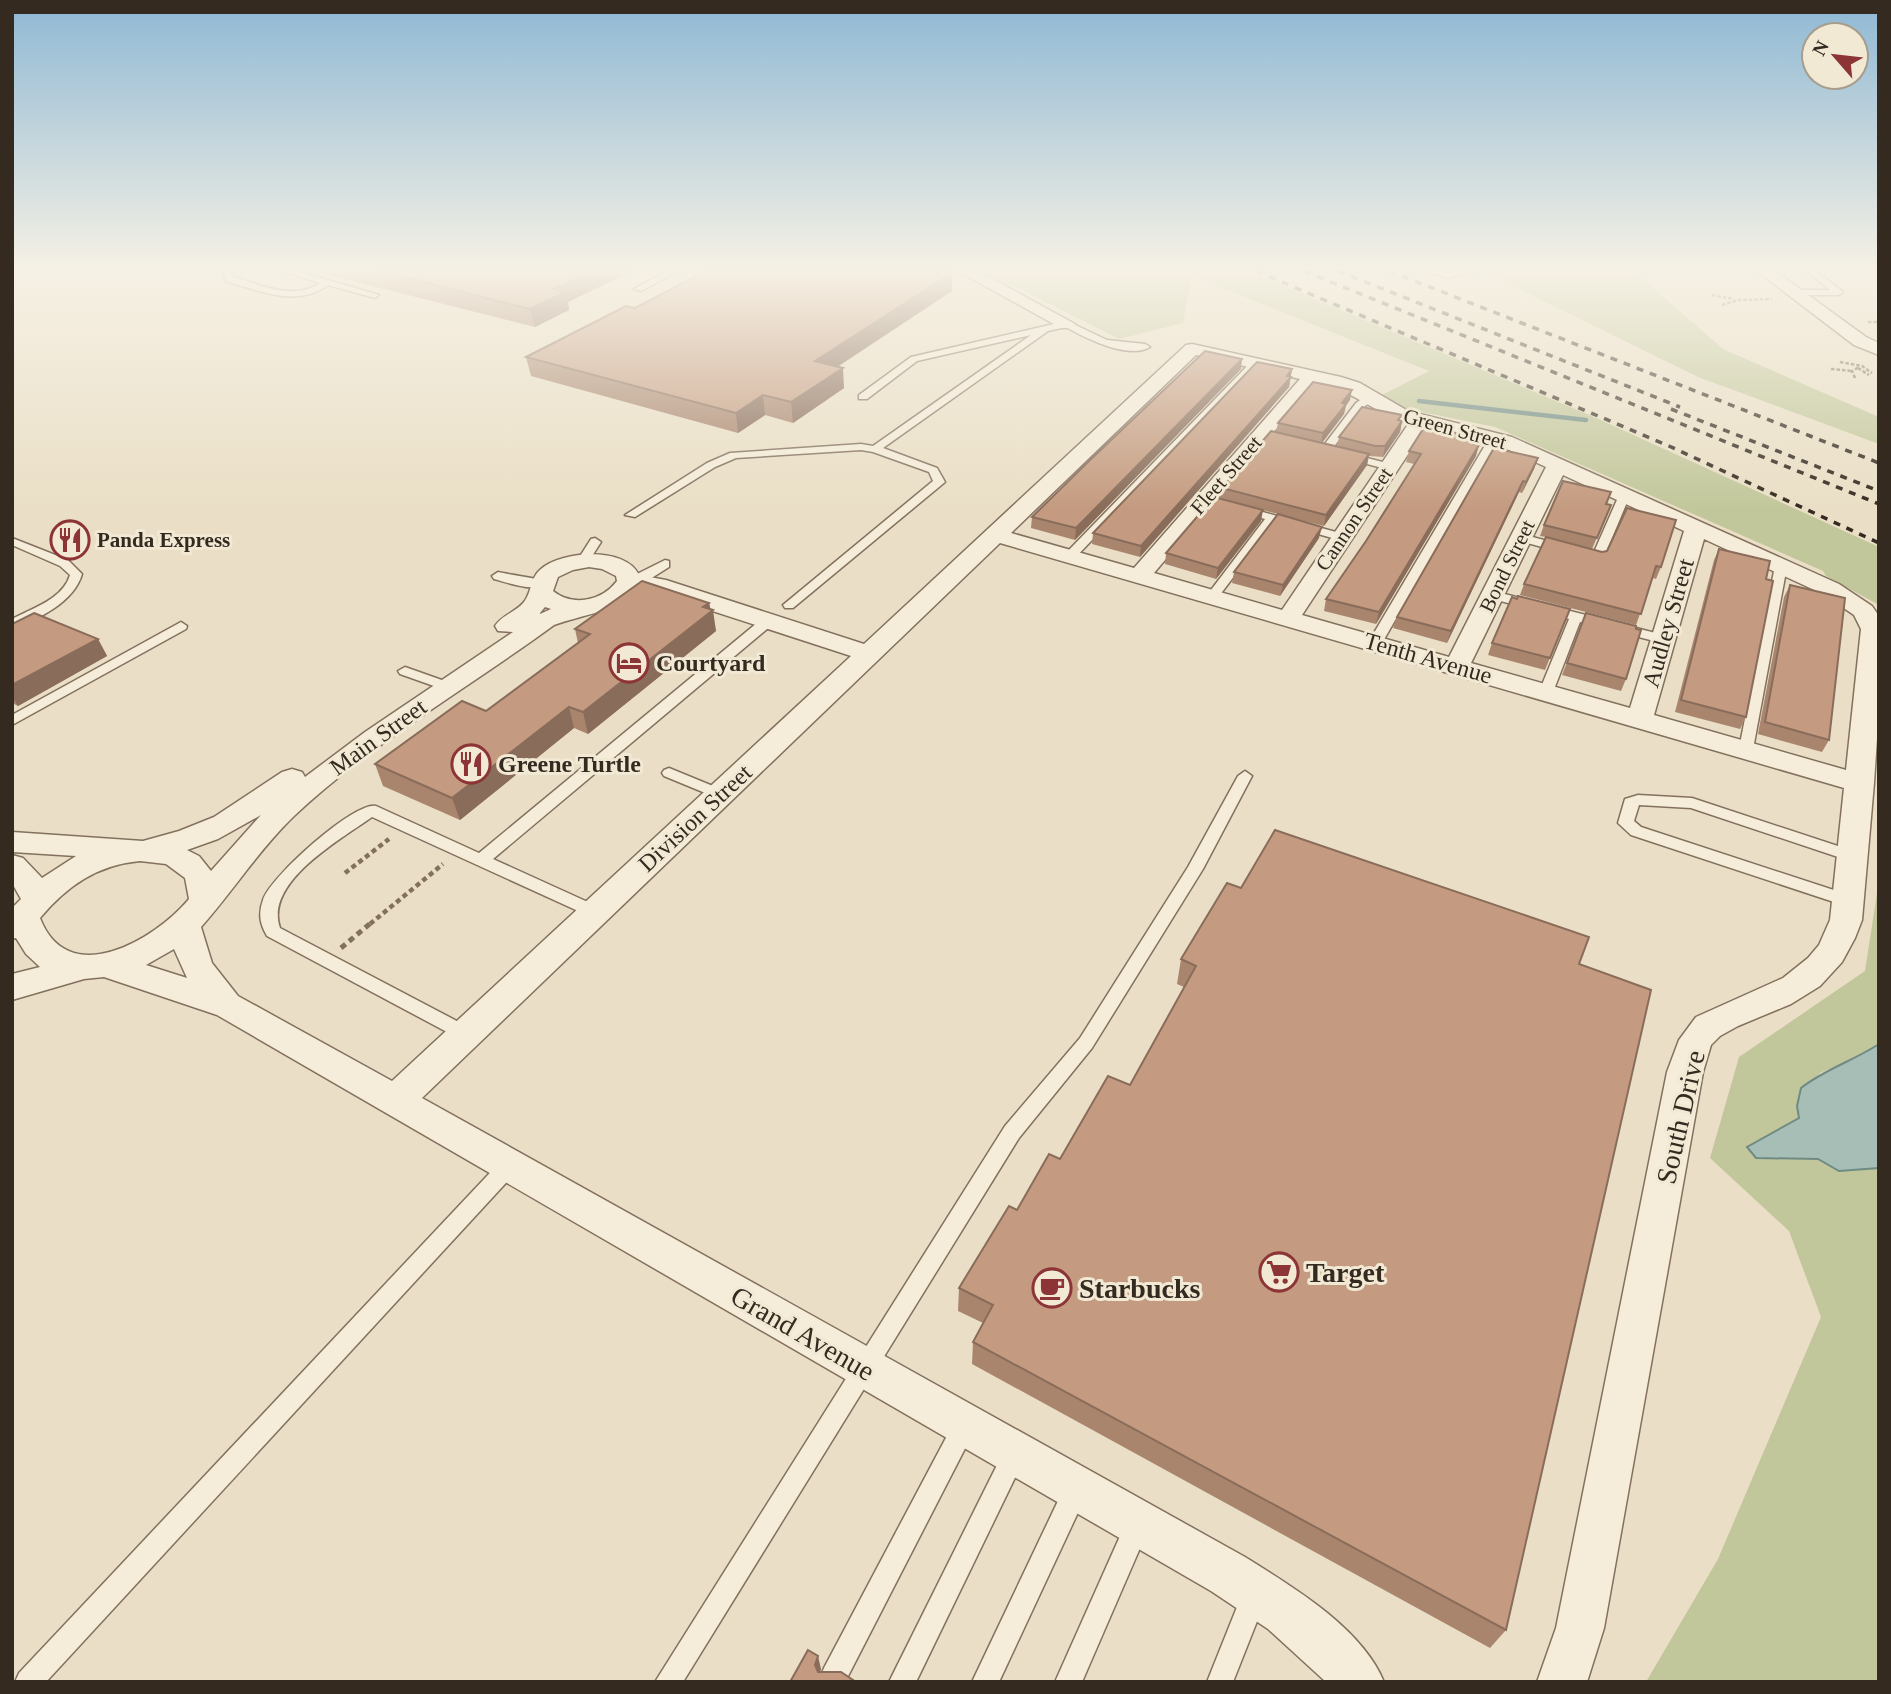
<svg xmlns="http://www.w3.org/2000/svg" width="1891" height="1694" font-family="'Times New Roman',serif">
<style>
.green{fill:#c2c79b}
.water{fill:#a7beb7;stroke:#6f8b84;stroke-width:2}
.lines{fill:none;stroke-linecap:round;stroke-linejoin:round}
.stream{stroke:#6f8b84;stroke-width:4.5}
.service-casing{stroke:#83715e;stroke-width:3}
.minor-casing{stroke:#83715e;stroke-width:3}
.path-far2{stroke:#83715e;stroke-width:2.5;stroke-dasharray:3.5 2;stroke-linecap:butt}
.path-far1{stroke:#83715e;stroke-width:4.5;stroke-dasharray:5 3.5;stroke-linecap:butt}
.path{stroke:#83715e;stroke-width:5;stroke-dasharray:6 4.5;stroke-linecap:butt}
.service{fill:#f5ecd9;fill-rule:evenodd}
.minor{fill:#f5ecd9;fill-rule:evenodd}
.rail{stroke:#352a20;stroke-width:3.5;stroke-dasharray:7 7;stroke-linecap:butt}
.wall{fill:#a9856e}
.shaded-wall{fill:#896c5a}
.building{fill:#c49b80;stroke:#896c5a;stroke-width:2}
.labels{text-anchor:middle;stroke-width:6;stroke-linejoin:round;paint-order:stroke}
.far-street-label{font-size:21px;fill:#352a20;stroke:#f2e9d5}
.far-poi-label{font-size:21px;font-weight:bold;fill:#352a20;stroke:#f2e9d5;text-anchor:start}
.street-label{font-size:24px;fill:#352a20;stroke:#f2e9d5}
.poi-label{font-size:24px;font-weight:bold;fill:#352a20;stroke:#f2e9d5;text-anchor:start}
.near-street-label{font-size:28px;fill:#352a20;stroke:#f2e9d5}
.near-poi-label{font-size:28px;font-weight:bold;fill:#352a20;stroke:#f2e9d5;text-anchor:start}
</style>
<rect width="100%" height="100%" fill="#eadfc6"/>
<g class="green">
<path d="M984,271H1249L1594,417L1879,547V605L1826,576L1823,571L1495,427L1402,408L1382,395L1429,371L1192,276L1183,323L1119,339Z"/>
<path d="M1482,271H1634L1723,349L1879,417V444L1698,377Z"/>
<path d="M1879,880V1044L1864,1054L1820,1073L1797,1106L1799,1118L1757,1158L1818,1159L1839,1171L1879,1168V1682H1646L1718,1559L1821,1317L1789,1231L1710,1158L1739,1057L1865,971Z"/>
</g>
<path class="water" d="M1879,1044V1168L1839,1171L1818,1159L1756,1158L1747,1147L1799,1118L1797,1106L1801,1088C1825,1069 1853,1061 1879,1044Z"/>
<g class="lines">
<path class="stream" d="M1419,401L1586,420"/>
<g class="service-casing">
<g id="service">
<path d="M223,271H231L233,277C260,285 294,301 320,283L283,271H297L379,295L375,298L328,285C297,308 259,291 226,281Z"/>
<path d="M667,271H678L641,291L634,289Z"/>
<path d="M1426,271H1473L1449,278Z"/>
<path d="M1807,271H1816L1843,292L1839,295H1793L1792,293L1796,290H1830Z"/>
<path d="M1067,321L1107,340L1145,344L1150,347C1129,360 1085,338 1066,327L1048,331L883,448L937,468L945,482L793,608H785L783,605L933,481L929,472L873,452L861,450L736,458L715,467L635,517L625,515L707,463L730,453L861,444L873,446L1031,335L917,361L867,399H859V395L911,357Z"/>
<path d="M1252,361L1260,363L1074,559H1066V553Z"/>
<path d="M1366,396L1375,398L1364,407L1329,453H1321V449L1356,403Z"/>
<path d="M1495,434L1500,437L1382,643L1380,646H1370L1368,643L1490,437Z"/>
<path d="M1348,453L1394,465L1395,467L1390,470L1344,458L1343,456Z"/>
<path d="M1620,493L1630,495L1604,557L1598,561L1581,557V551L1594,552Z"/>
<path d="M1244,507L1347,535L1349,537L1343,541L1275,522L1216,600H1208V594L1265,519L1240,512L1238,510Z"/>
<path d="M1521,534L1567,546L1569,549L1563,553L1517,540V536Z"/>
<path d="M12,538L68,560L82,574C74,602 38,620 12,628V619C33,608 63,599 70,575L60,566L12,545Z"/>
<path d="M595,538L601,542L587,564L583,565L579,564L577,561L591,539Z"/>
<path d="M665,560L669,561V567L650,579L629,585L623,581Z"/>
<path d="M1781,562L1787,566L1753,749L1746,754L1739,749L1775,566Z"/>
<path d="M498,572C511,575 540,578 548,583C534,593 509,583 494,579L492,576Z"/>
<path d="M1493,591L1667,636L1669,639L1662,643L1580,622L1553,692L1551,695H1541L1539,692L1569,619L1489,598V592Z"/>
<path d="M768,617L773,618V624L493,859L601,908L603,912L601,916H589L372,817C340,840 264,882 280,928L472,1029L475,1034L472,1039L466,1041L460,1039L267,936C260,924 258,914 263,900C270,877 355,801 376,806L479,853L763,618Z"/>
<path d="M181,622L187,626L186,629L12,725V715Z"/>
<path d="M405,667L453,684L455,687L448,691L400,674L398,671Z"/>
<path d="M669,768L725,791L728,794L720,799L715,797L664,776L662,773L664,770Z"/>
<path d="M1245,771L1252,776L1203,869L1092,1048L1019,1138L683,1682H655L1005,1126L1080,1038L1188,867L1238,776Z"/>
<path d="M1638,795L1692,798L1859,853L1861,857L1859,861L1853,862L1691,808L1639,805L1634,821L1641,827L1855,897L1857,901L1855,905L1849,907L1631,835L1618,823L1625,799Z"/>
<path d="M509,1157L516,1160L519,1166L516,1172L46,1682H15L19,1673L502,1160Z"/>
<path d="M965,1413L973,1417L977,1425L973,1433L845,1682H822L820,1677L824,1668L957,1417Z"/>
<path d="M1015,1441L1023,1445L1027,1453L916,1682H889L1007,1445Z"/>
<path d="M1076,1479L1085,1482L1088,1491L999,1682H972L1067,1482Z"/>
<path d="M1138,1513L1147,1516L1150,1525L1082,1682H1055L1129,1516Z"/>
<path d="M1254,1583L1263,1587L1267,1596L1233,1682H1207L1245,1587Z"/>
</g>
</g>
<g class="minor-casing">
<g id="minor">
<path d="M958,271H978L1075,324L1073,328H1061Z"/>
<path d="M1757,271H1775L1866,337L1879,343V355L1854,345Z"/>
<path d="M1192,344L1341,377L1360,383L1408,411L1512,437L1839,584L1872,606L1879,616V709L1874,783L1862,920L1855,938L1842,962L1820,986L1791,1004L1738,1026L1720,1036L1711,1045L1703,1072L1604,1628L1587,1682H1537L1556,1628L1667,1072L1679,1040L1696,1017L1783,978L1808,958L1819,945L1830,920L1844,788L1000,543L422,1098L1245,1557C1293,1587 1362,1628 1384,1682H1326L1268,1629L1211,1591L217,1015L104,977L84,979L12,1000V974L40,967L26,954L16,938L12,939V908L21,899L12,883V855L23,858L42,878L76,856L12,852V832L143,841L179,831L214,817L282,772L292,769L302,772L305,777L365,732L513,632L498,631L495,626C502,615 516,612 524,602C532,592 530,578 541,569C562,551 625,546 639,575L666,580L864,644L1186,345ZM1196,355L1300,379L1134,568L1011,533ZM1316,382C1352,390 1376,414 1409,423L1282,610L1154,573ZM1426,427L1498,445L1546,467L1449,657L1302,615ZM1563,475L1684,531L1630,708L1471,663ZM1704,539L1823,594L1854,615L1861,629L1846,770L1654,715ZM589,567L602,569L616,576L617,581C602,601 573,607 553,591L558,577L573,570ZM635,589L654,592L851,656L392,1081L238,996L212,963L201,927C233,891 258,851 293,817C371,743 467,689 554,625C580,615 619,612 635,589ZM545,607L551,609L540,614V613ZM261,815L211,871L199,856L187,850L218,839ZM140,861L166,864L185,878L189,899C155,940 68,991 40,918C67,886 97,865 140,861ZM174,949L187,978L146,965Z"/>
</g>
</g>
<g class="path-far2">
<path d="M1712,295L1734,299"/>
<path d="M1722,305L1738,300L1772,299"/>
<path d="M1868,322H1879"/>
<path d="M1840,362L1862,366L1872,373"/>
<path d="M1858,368L1869,375"/>
<path d="M1831,369L1852,371"/>
<path d="M1855,378L1852,371L1859,367"/>
</g>
<g class="path-far1">
<path d="M345,873L389,839"/>
<path d="M370,924L443,864"/>
</g>
<path class="path" d="M341,948L372,922"/>
<use href="#service" class="service"/>
<use href="#minor" class="minor"/>
<g class="rail">
<path d="M1256,271L1669,446L1879,543"/>
<path d="M1304,271L1879,504"/>
<path d="M1338,271L1680,407"/>
<path d="M1389,271L1879,463"/>
<path d="M1671,409L1879,491"/>
</g>
</g>
<g class="wall">
<path d="M313,271H632L568,302L569,310L535,327Z"/>
<path d="M952,273V291L838,366L844,388L793,423L765,415L738,433L531,376L526,357Z"/>
<path d="M1241,369L1075,540L1031,528L1032,517Z"/>
<path d="M1292,369L1289,387L1140,557L1092,544L1093,533Z"/>
<path d="M1350,400L1346,405L1344,414L1322,443L1337,446L1339,437L1400,421H1402L1400,432L1383,457L1369,456L1367,465L1324,526L1280,515L1319,538L1280,596L1232,583L1234,572L1278,514L1220,499L1222,488L1276,432L1278,423Z"/>
<path d="M1476,444V456L1376,624L1324,611L1326,599L1366,541L1414,464L1406,462L1409,451Z"/>
<path d="M1538,458L1534,469L1522,493L1519,492L1447,643L1393,628L1397,617Z"/>
<path d="M1606,504L1611,505L1592,549L1564,542L1661,567L1656,579L1653,578L1636,625L1520,595L1524,584L1546,537L1540,536L1544,525Z"/>
<path d="M1261,521L1216,579L1165,564L1166,553Z"/>
<path d="M1719,549L1766,579L1746,717L1740,729L1675,712L1714,560Z"/>
<path d="M1790,585L1829,740L1822,752L1758,734L1784,597Z"/>
<path d="M709,603L716,631L588,734L574,728L460,820L383,786L375,764L486,711L578,643L575,629Z"/>
<path d="M1570,609L1545,670L1488,655L1492,643Z"/>
<path d="M1586,613L1626,679L1621,691L1562,675Z"/>
<path d="M12,624L98,639L107,656L18,706L12,703Z"/>
<path d="M1241,888L1579,964L1506,1630L1490,1648L972,1364L973,1342L983,1323L958,1311L959,1288L1017,1210L1060,1159L1130,1085L1184,987L1177,984L1181,959Z"/>
</g>
<g class="shaded-wall">
<path d="M591,271H632L568,302L569,310L535,327L530,309L554,289Z"/>
<path d="M952,273V291L816,381L815,361Z"/>
<path d="M1242,359L1241,369L1075,540L1076,528Z"/>
<path d="M843,368L844,388L793,423L791,402Z"/>
<path d="M1292,369L1289,387L1140,557L1141,546Z"/>
<path d="M1352,390L1350,400L1346,405L1344,414L1321,444L1323,433L1342,403Z"/>
<path d="M763,395L765,415L738,433L736,413Z"/>
<path d="M1402,421L1400,432L1383,457L1385,446Z"/>
<path d="M1479,445L1476,456L1376,624L1379,612Z"/>
<path d="M1369,454L1367,465L1324,526L1326,515Z"/>
<path d="M1538,458L1534,469L1522,493L1526,482Z"/>
<path d="M1523,481L1519,492L1447,643L1451,631Z"/>
<path d="M1263,510L1261,521L1216,579L1218,568Z"/>
<path d="M1322,527L1319,538L1280,596L1283,585Z"/>
<path d="M709,603L711,612L713,610L716,631L588,734L583,712Z"/>
<path d="M98,639L107,656L18,706L12,697V685Z"/>
<path d="M569,707L574,728L460,820L452,798Z"/>
<path d="M818,1656L821,1669L818,1678L815,1665Z"/>
</g>
<g class="building">
<path d="M380,271H591L554,289L566,292L530,309Z"/>
<path d="M706,271H944L952,273L815,361L843,368L791,402L763,395L736,413L526,357L626,306L635,308Z"/>
<path d="M1205,351L1242,359L1076,528L1032,517L1090,460Z"/>
<path d="M1257,362L1292,369L1287,376L1291,377L1141,546L1093,533Z"/>
<path d="M1313,382L1352,390L1342,403L1346,404L1323,433L1278,423Z"/>
<path d="M1362,407L1402,415L1398,420L1402,421L1385,446H1375L1339,437Z"/>
<path d="M1425,426L1478,438L1474,444L1479,445L1379,612L1326,599L1366,541L1421,454L1409,451Z"/>
<path d="M1271,431L1369,454L1326,515L1222,488Z"/>
<path d="M1494,448L1538,458L1526,482L1523,481L1451,631L1397,617Z"/>
<path d="M1563,481L1611,492L1606,504L1611,505L1597,538L1544,525Z"/>
<path d="M1214,497L1263,510L1218,568L1166,553Z"/>
<path d="M1627,508L1676,520L1661,567L1656,566L1641,614L1524,584L1546,537L1602,552L1607,551Z"/>
<path d="M1278,514L1322,527L1283,585L1234,572Z"/>
<path d="M1719,549L1770,561L1766,579L1773,581L1746,717L1681,700Z"/>
<path d="M642,581L709,603L703,607L713,610L583,712L569,707L452,798L375,764L462,701L486,711L590,634L575,629Z"/>
<path d="M1790,585L1845,598L1829,740L1765,722Z"/>
<path d="M1518,596L1570,609L1550,658L1492,643L1512,597L1517,599Z"/>
<path d="M34,613L98,639L12,685V624Z"/>
<path d="M1586,613L1636,626V629L1641,630L1626,679L1567,663Z"/>
<path d="M1275,830L1589,937L1579,964L1651,990L1506,1630L973,1342L993,1305L959,1288L1009,1206L1017,1210L1049,1154L1060,1159L1108,1076L1130,1085L1196,966L1181,959L1227,883L1241,888Z"/>
<path d="M808,1650L818,1656L815,1665L818,1672H841L856,1682H790Z"/>
</g>
<linearGradient id="sky" x2="0" y2="1"><stop stop-color="#8eb8d4"/><stop offset="0.53" stop-color="#f6f1e5"/><stop offset="1" stop-color="#f6f1e5" stop-opacity="0"/></linearGradient>
<rect width="1891" height="508" fill="url(#sky)"/>
<defs>
<g id="restaurant-ring" transform="scale(2.0125)"><circle r="9.5" fill="#f2e9d5" stroke="#8c3436" stroke-width="1.5"/><path d="M-5-6h1v4h1v-4h1v4h1v-4h1v5L-1.5 .5V6h-2V.5L-5-1ZM5-6V6H3V1.5H1.5Q1.5-4 5-6Z" fill="#8c3436"/></g>
<g id="hotel-ring" transform="scale(2.0125)"><circle r="9.5" fill="#f2e9d5" stroke="#8c3436" stroke-width="1.5"/><path d="M-6-4.5h1.5V1H6V5H4.5V3h-9V5H-6ZM-4 0a1.8 1.8 0 1 1 3.6 0ZM.5 0V-2.5h3Q6-2.5 6 0Z" fill="#8c3436"/></g>
<g id="supermarket-ring" transform="scale(2.0125)"><circle r="9.5" fill="#f2e9d5" stroke="#8c3436" stroke-width="1.5"/><path d="M-6-5.5h2.5l.6 2H6L4.5 2H-2.5L-4.4-4H-6ZM-1.5 3.2a1.3 1.3 0 1 0 .1 0ZM3 3.2a1.3 1.3 0 1 0 .1 0Z" fill="#8c3436"/></g>
<g id="cafe-ring" transform="scale(2.0125)"><circle r="9.5" fill="#f2e9d5" stroke="#8c3436" stroke-width="1.5"/><path d="M-5.5-4.5H6V0H3Q3 3.5 0 3.5H-2.5Q-5.5 3.5-5.5 0ZM3-3.2v2h1.7v-2ZM-6 4.5H4V6H-6Z" fill="#8c3436"/></g>
</defs>
<g fill-rule="evenodd">
<use href="#restaurant-ring" x="70" y="540"/>
<use href="#hotel-ring" x="629" y="663"/>
<use href="#restaurant-ring" x="471" y="764"/>
<use href="#supermarket-ring" x="1279" y="1272"/>
<use href="#cafe-ring" x="1052" y="1288"/>
</g>
<g class="labels">
<g class="far-street-label">
<text transform="translate(1455 429) rotate(15)" y="7">Green Street</text>
<text transform="translate(1226 475) rotate(-49)" y="7">Fleet Street</text>
<text transform="translate(1354 519) rotate(-56)" y="7">Cannon Street</text>
<text transform="translate(1507 566) rotate(-64)" y="7">Bond Street</text>
</g>
<g class="far-poi-label">
<text x="97" y="547">Panda Express</text>
</g>
<g class="street-label">
<text transform="translate(1668 623) rotate(-74)" y="8">Audley Street</text>
<text transform="translate(1428 658) rotate(16)" y="8">Tenth Avenue</text>
<text transform="translate(378 737) rotate(-36)" y="8">Main Street</text>
<text transform="translate(695 818) rotate(-43)" y="8">Division Street</text>
</g>
<g class="poi-label">
<text x="656" y="671">Courtyard</text>
<text x="498" y="772">Greene Turtle</text>
</g>
<g class="near-street-label">
<text transform="translate(1680 1117) rotate(-77)" y="10">South Drive</text>
<text transform="translate(803 1333) rotate(30)" y="10">Grand Avenue</text>
</g>
<g class="near-poi-label">
<text x="1306" y="1282">Target</text>
<text x="1079" y="1298">Starbucks</text>
</g>
</g>
<rect width="1891" height="1694" fill="none" stroke="#352a20" stroke-width="28"/>
<g transform="translate(1835 56) rotate(298)"><circle r="33" fill="#f2e9d5" stroke="#a69d8d" stroke-width="2"/>
<path d="M0-5L12 26L0 18L-12 26Z" fill="#8c3436"/>
<text y="-10" font-size="19" font-weight="bold" text-anchor="middle" fill="#352a20">N</text>
</g>
</svg>
